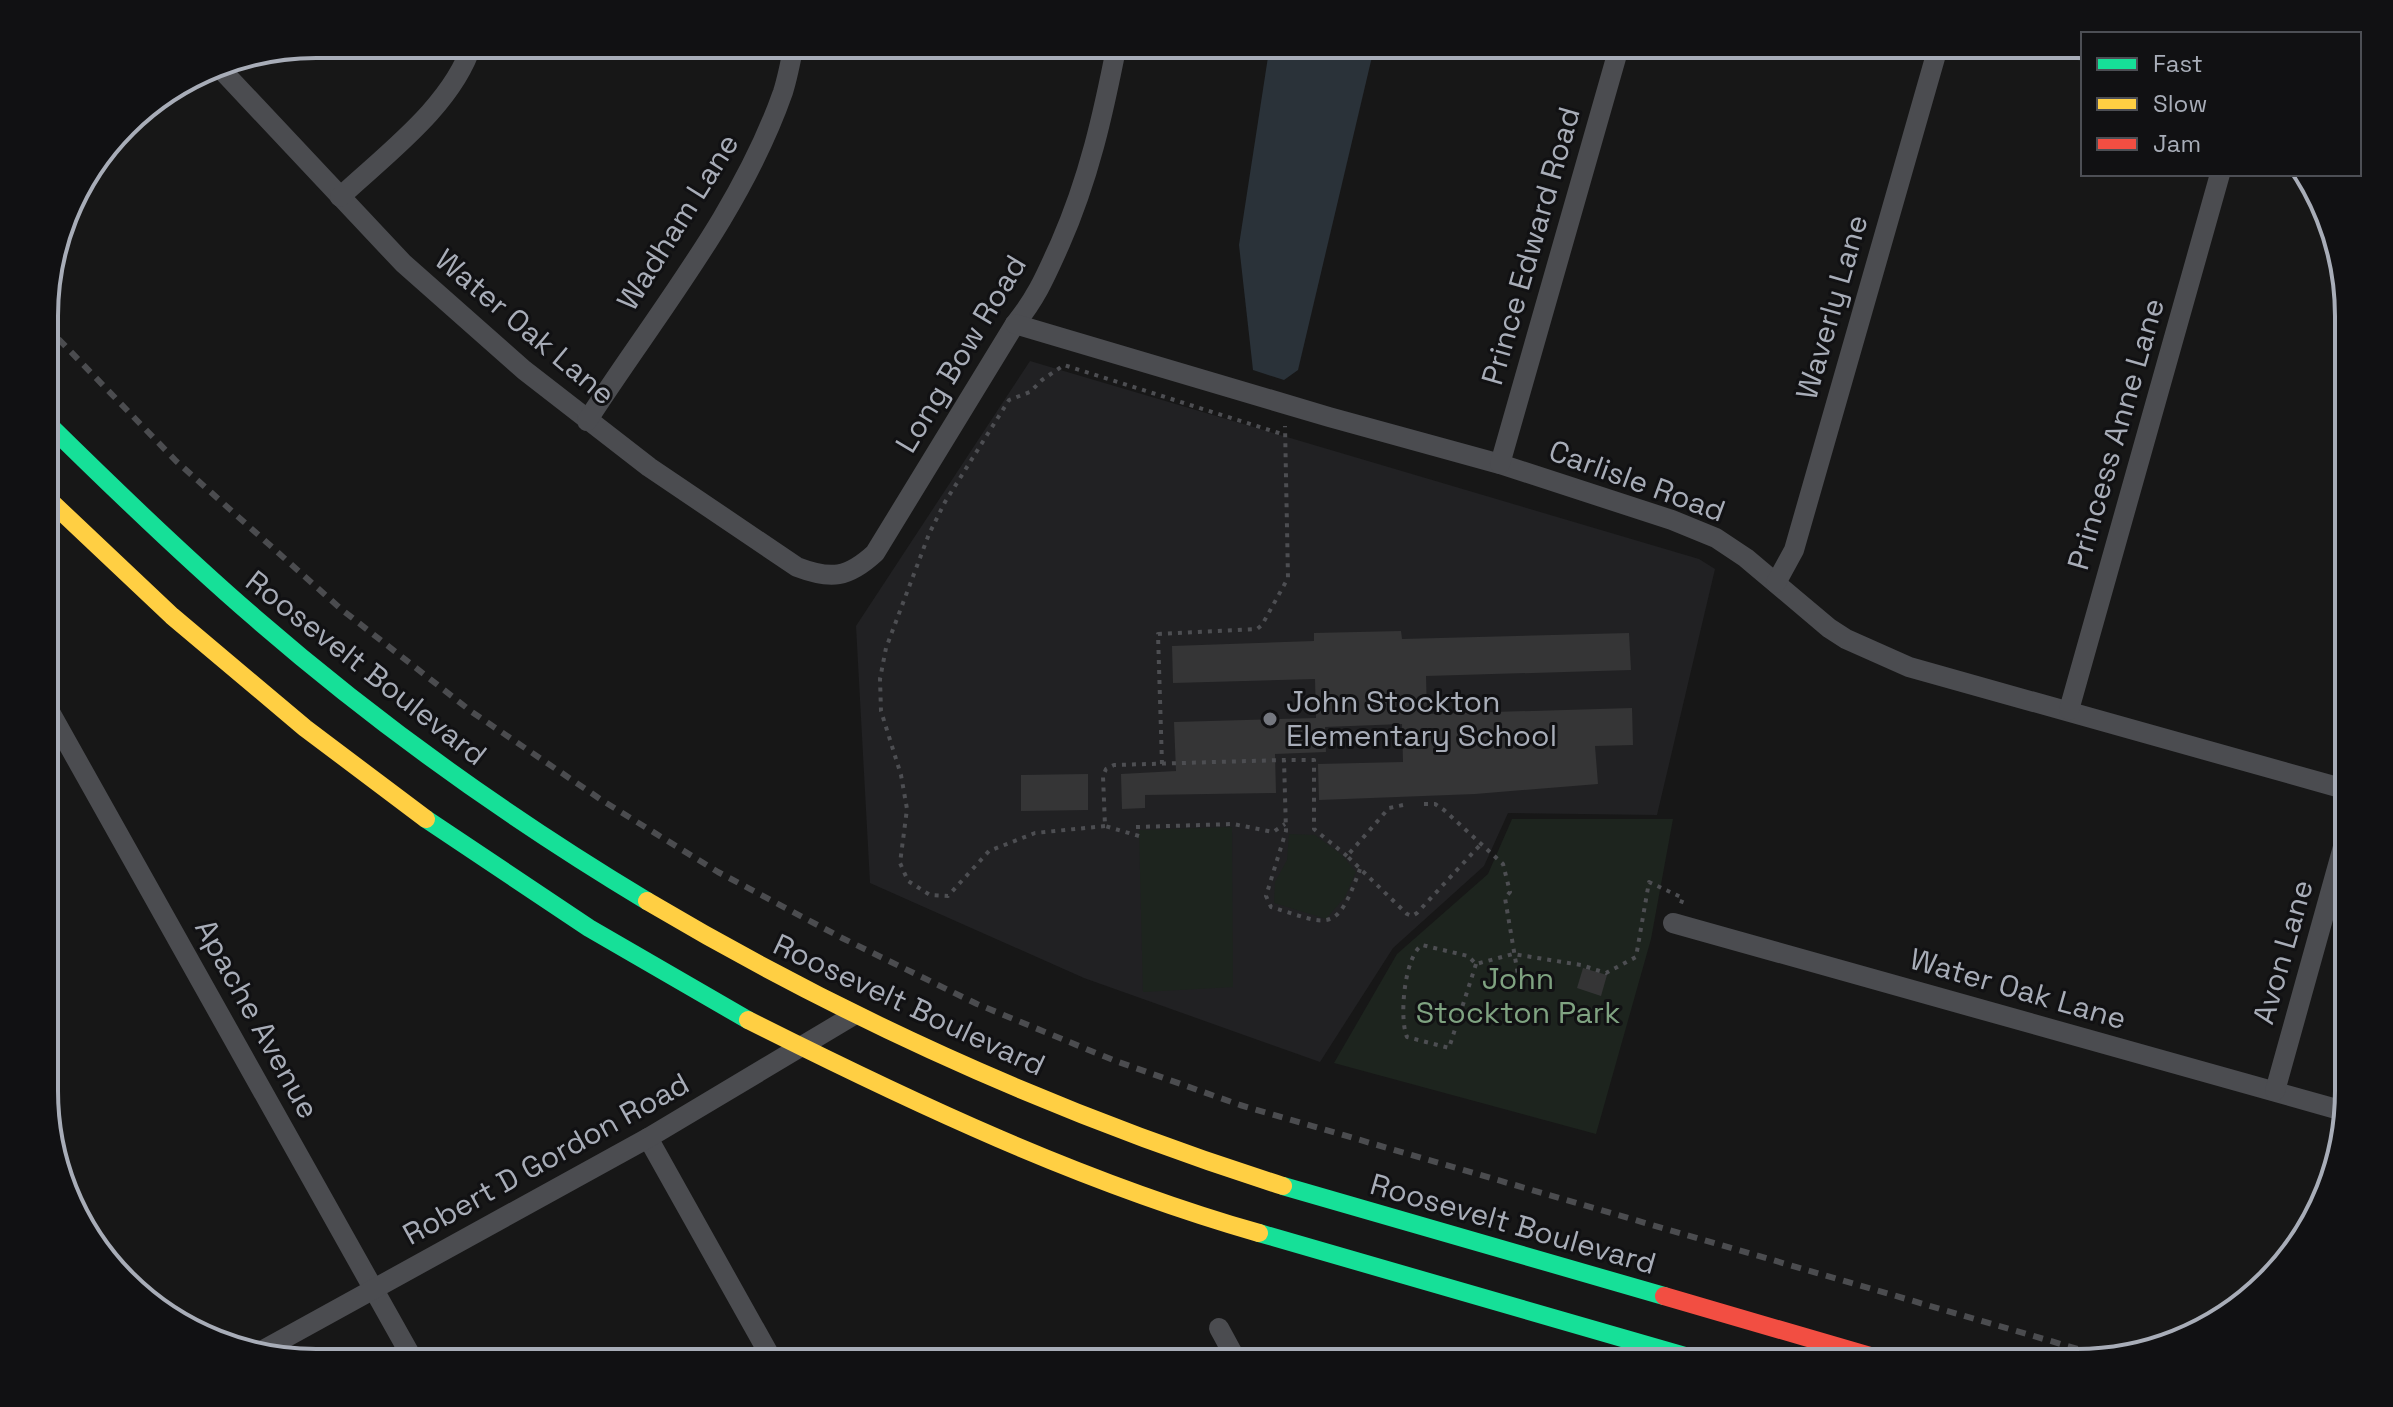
<svg xmlns="http://www.w3.org/2000/svg" width="2393" height="1407" font-family="'Space Grotesk',sans-serif">
<style>
.built{fill:#212123}
.green{fill:#1d241e}
.water{fill:#2a3239}
.building{fill:#353536}
.lines{fill:none;stroke-linecap:round;stroke-linejoin:round}
.path{stroke:#4d4e52;stroke-width:4;stroke-dasharray:4 6;stroke-linecap:butt}
.street{stroke:#4b4c50;stroke-width:20}
.fast{stroke:#16e098;stroke-width:18}
.slow{stroke:#ffcf43;stroke-width:18}
.jam{stroke:#f24e42;stroke-width:18}
.rail{stroke:#4b4c4f;stroke-width:6;stroke-dasharray:10 8;stroke-linecap:butt}
.poi-dot{fill:#757880;stroke:#111113;stroke-width:3}
.labels{text-anchor:middle;stroke-width:6;stroke-linejoin:round;paint-order:stroke}
.street-label{font-size:30px;fill:#a8adb8;stroke:#111113}
.poi-label{font-size:30px;fill:#a8adb8;stroke:#111113;text-anchor:start}
.park-label{font-size:30px;fill:#7fa381;stroke:#111113}
.rim{fill:none;stroke:#a8adb8;stroke-width:4}
</style>
<rect width="100%" height="100%" fill="#171717"/>
<path class="built" d="M1030,361L1699,559L1715,569L1657,815L1508,813L1484,866L1393,948L1320,1062L1084,978L870,883L856,626Z"/>
<g class="green">
<path d="M1512,819H1673L1651,939L1596,1134L1334,1063L1397,954L1488,874Z"/>
<path d="M1232,827L1233,987L1143,992L1139,830Z"/>
<path d="M1289,834L1315,835L1342,855L1356,872L1345,897L1326,919L1274,903L1275,882L1287,860Z"/>
</g>
<path class="water" d="M1270,44H1375L1298,370L1284,380L1253,370L1239,245Z"/>
<g class="building">
<path d="M1401,631L1402,639L1629,633L1631,670L1426,676L1427,714L1632,708L1633,745L1595,746L1598,784L1475,794L1319,800L1318,764L1403,762L1402,724L1325,727L1326,752L1275,754L1276,793L1145,795V808L1122,809L1121,774L1176,771L1174,722L1316,718L1315,679L1173,683L1172,646L1314,641V633Z"/>
<path d="M1088,774V810L1021,811V775Z"/>
<path d="M1583,968L1607,975L1601,996L1577,988Z"/>
</g>
<g class="lines">
<g class="path">
<path d="M1162,764L1158,634L1257,629L1262,625L1288,578L1285,426"/>
<path d="M1424,804H1435L1444,810L1503,864L1510,892L1505,898L1519,981"/>
<path d="M1403,805L1389,808L1347,856L1407,914L1412,916L1417,913L1481,844"/>
<path d="M1105,826L1035,833L989,851L948,896L930,895L908,881L900,863L907,809L901,775L881,711L880,679L886,648L929,534L945,502L1009,400L1030,392L1042,380L1064,365L1285,435"/>
<path d="M1136,827L1233,824L1273,832L1285,824"/>
<path d="M1139,836L1105,826L1103,776L1106,769L1114,765L1284,760"/>
<path d="M1347,856L1314,829V760H1284L1286,831L1266,896L1271,907C1330,925 1336,935 1360,869"/>
<path d="M1476,964L1449,1048L1407,1037C1399,1019 1404,957 1422,945L1468,956L1476,964L1513,954L1581,965L1606,973L1636,957L1649,882L1683,898L1680,906"/>
</g>
<g class="street">
<path d="M216,64L403,263L524,370L649,467L797,567C831,580 848,578 875,553L1015,324C1037,297 1046,275 1060,244C1089,178 1103,115 1117,44"/>
<path d="M340,197C386,154 453,105 472,44"/>
<path d="M1015,324L1329,417L1500,464L1672,520L1716,538L1746,558L1829,628L1846,639L1909,667L2348,790"/>
<path d="M587,421C656,314 741,212 783,92C788,76 791,60 794,44"/>
<path d="M1500,464L1620,44"/>
<path d="M1776,583L1794,550L1939,44"/>
<path d="M46,705L415,1363"/>
<path d="M2069,710L2220,174"/>
<path d="M1673,923L2347,1112"/>
<path d="M2275,1091L2348,829"/>
<path d="M648,1138L774,1363"/>
<path d="M1219,1328L1238,1363"/>
<path d="M265,1349L648,1138L854,1015"/>
</g>
<g class="fast">
<path d="M46,422C114,489 182,555 254,617C376,723 509,818 647,901"/>
<path d="M426,819L589,928L748,1020"/>
<path d="M1283,1186L1664,1296"/>
<path d="M1259,1233L1709,1363"/>
</g>
<g class="slow">
<path d="M46,497L172,616L305,728L426,819"/>
<path d="M647,901C849,1021 1060,1115 1283,1186"/>
<path d="M748,1020C913,1103 1081,1182 1259,1233"/>
</g>
<path class="jam" d="M1664,1296L1894,1363"/>
<path class="rail" d="M46,326L176,461L341,609L472,712L603,801L718,872L842,938L977,1004L1113,1060L1240,1105L2109,1358"/>
</g>
<circle class="poi-dot" cx="1270" cy="719" r="8"/>
<g class="labels">
<g class="street-label">
<text transform="translate(678 222) rotate(-58)" y="10">Wadham Lane</text>
<text transform="translate(1531 246) rotate(-74)" y="10">Prince Edward Road</text>
<text transform="translate(1832 307) rotate(-74)" y="10">Waverly Lane</text>
<text transform="translate(525 327) rotate(40)" y="10">Water Oak Lane</text>
<text transform="translate(961 354) rotate(-59)" y="10">Long Bow Road</text>
<text transform="translate(2116 434) rotate(-74)" y="10">Princess Anne Lane</text>
<text transform="translate(1637 481) rotate(20)" y="10">Carlisle Road</text>
<text transform="translate(366 668) rotate(38)" y="10">Roosevelt Boulevard</text>
<text transform="translate(2283 952) rotate(-74)" y="10">Avon Lane</text>
<text transform="translate(2018 989) rotate(16)" y="10">Water Oak Lane</text>
<text transform="translate(909 1005) rotate(25)" y="10">Roosevelt Boulevard</text>
<text transform="translate(257 1019) rotate(61)" y="10">Apache Avenue</text>
<text transform="translate(546 1159) rotate(-29)" y="10">Robert D Gordon Road</text>
<text transform="translate(1513 1224) rotate(16)" y="10">Roosevelt Boulevard</text>
</g>
<g class="poi-label">
<text x="1286" y="712">John Stockton<tspan x="1286" dy="34">Elementary School</tspan></text>
</g>
<g class="park-label">
<text x="1518" y="989">John<tspan x="1518" dy="34">Stockton Park</tspan></text>
</g>
</g>
<path d="M0 0H2393V1407H0ZM316 58H2077A258 258 0 0 1 2335 316V1091A258 258 0 0 1 2077 1349H316A258 258 0 0 1 58 1091V316A258 258 0 0 1 316 58Z" fill="#111113" fill-rule="evenodd"/>
<path class="rim" d="M316 58H2077A258 258 0 0 1 2335 316V1091A258 258 0 0 1 2077 1349H316A258 258 0 0 1 58 1091V316A258 258 0 0 1 316 58Z"/>
<rect x="2081" y="32" width="280" height="144" fill="#111113" stroke="#4d4f55" stroke-width="2"/>
<rect x="2097" y="58" width="40" height="12" fill="#16e098" stroke="#4d4f55" stroke-width="2"/>
<text x="2153" y="72" font-size="24" fill="#a8adb8">Fast</text>
<rect x="2097" y="98" width="40" height="12" fill="#ffcf43" stroke="#4d4f55" stroke-width="2"/>
<text x="2153" y="112" font-size="24" fill="#a8adb8">Slow</text>
<rect x="2097" y="138" width="40" height="12" fill="#f24e42" stroke="#4d4f55" stroke-width="2"/>
<text x="2153" y="152" font-size="24" fill="#a8adb8">Jam</text>
</svg>
